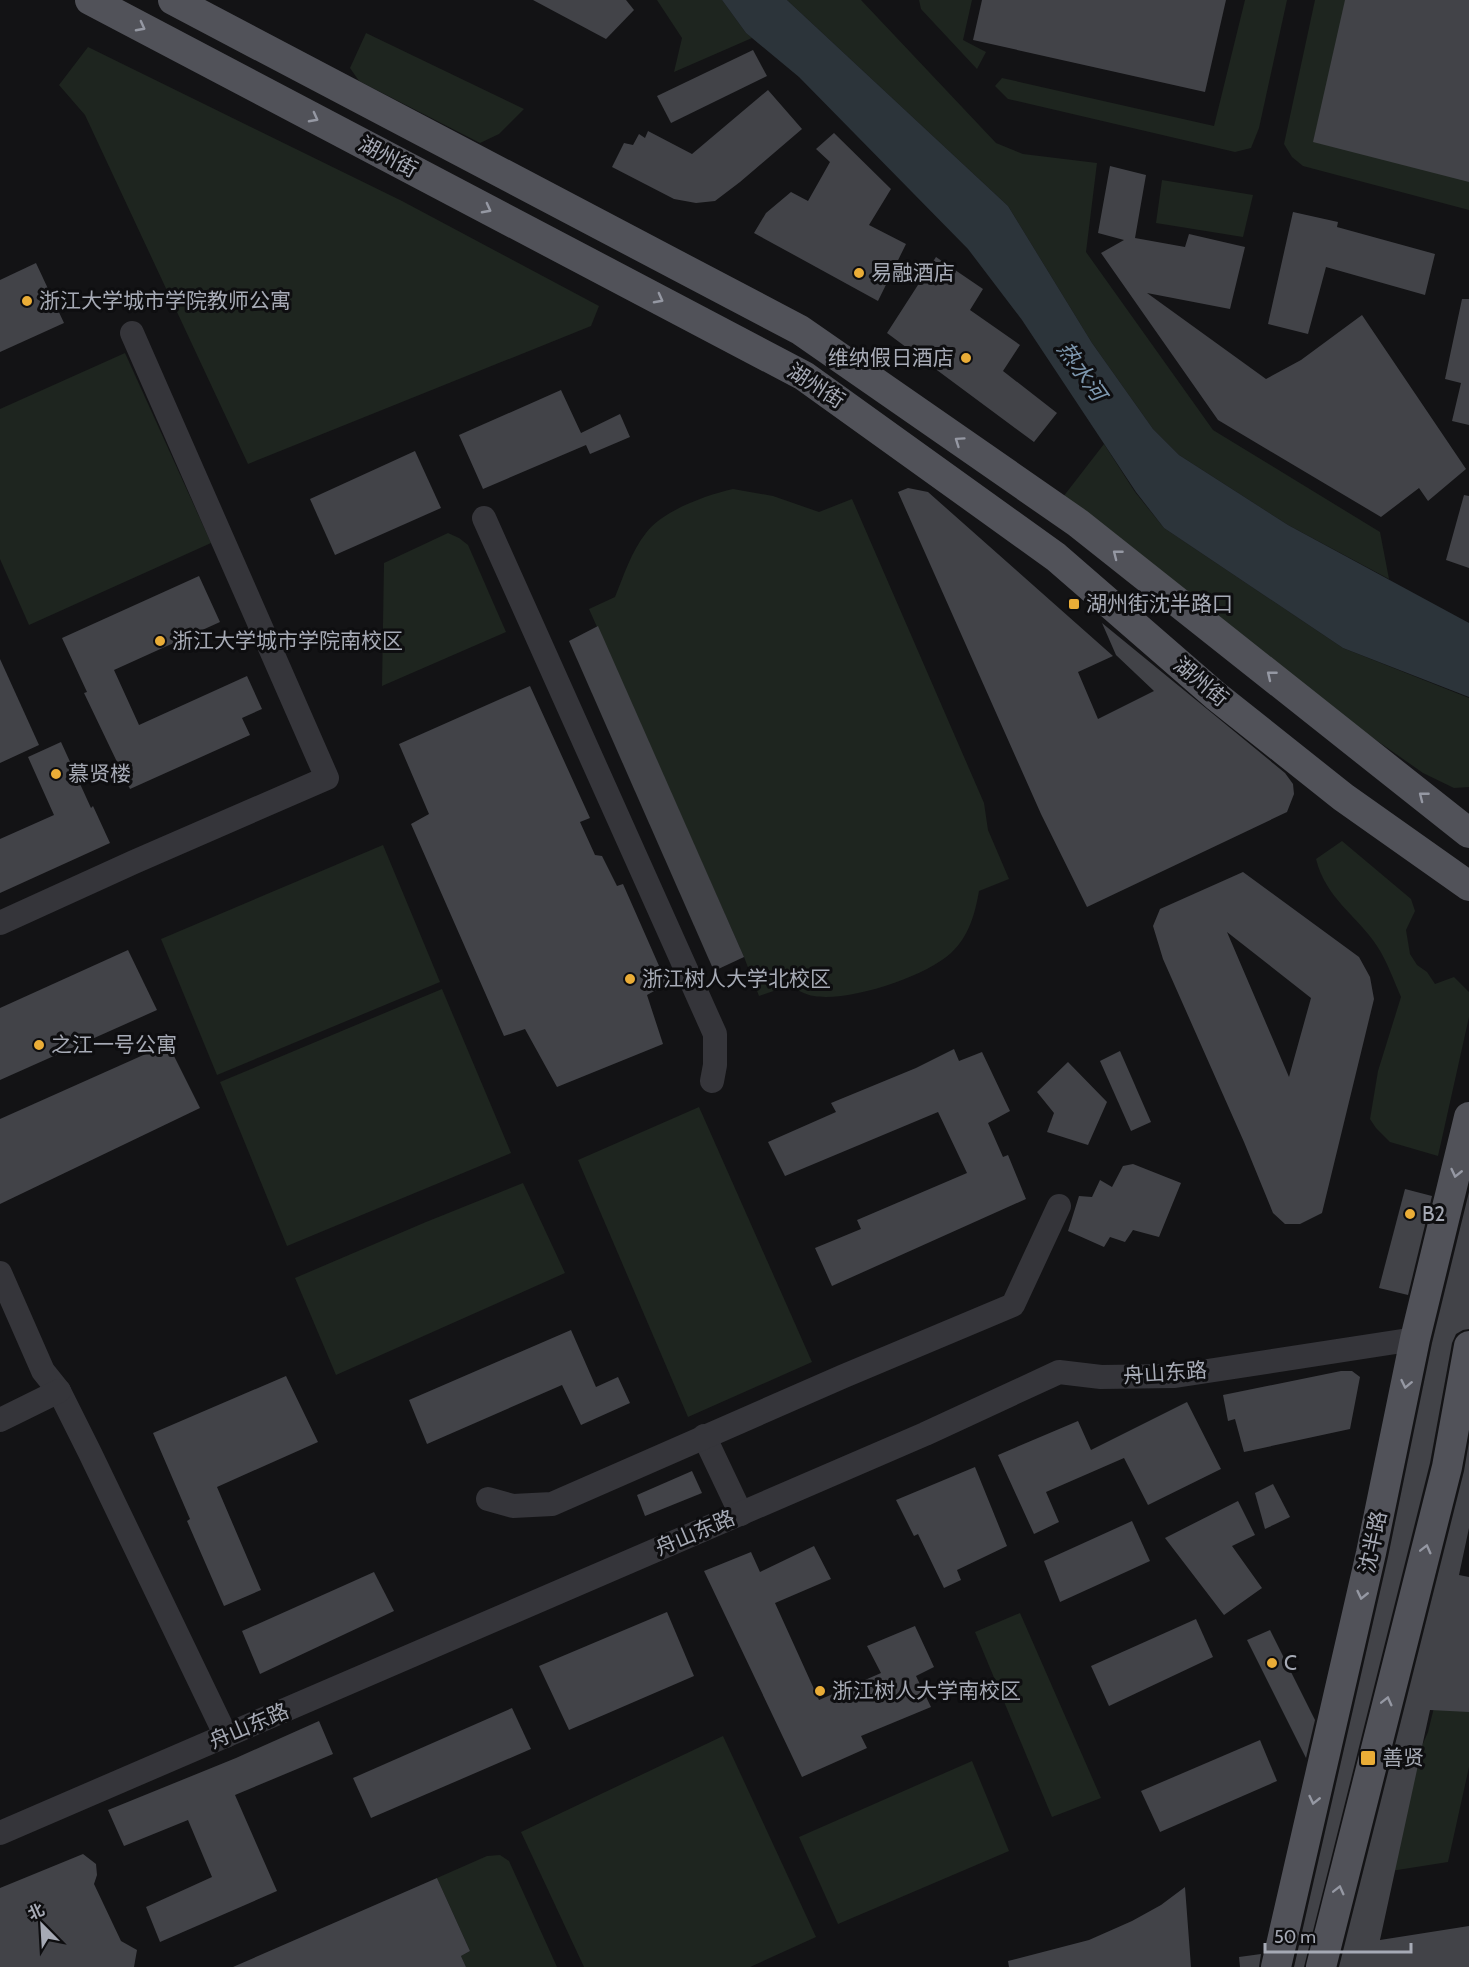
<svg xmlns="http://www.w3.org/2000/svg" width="1469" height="1967" font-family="Cabin,'Noto Sans SC',sans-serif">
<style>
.green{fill:#1e251f}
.water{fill:#2c343a}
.building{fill:#424348;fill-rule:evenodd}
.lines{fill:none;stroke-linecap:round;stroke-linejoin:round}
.minor{stroke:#35353a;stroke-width:24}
.major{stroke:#515259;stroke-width:30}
.oneway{stroke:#9598a3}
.poi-dot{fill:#eaad37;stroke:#0e0e10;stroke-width:2}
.labels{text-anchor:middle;stroke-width:6;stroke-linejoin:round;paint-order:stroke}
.street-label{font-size:21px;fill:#a6aab5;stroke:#0e0e10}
.poi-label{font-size:21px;fill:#a6aab5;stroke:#0e0e10;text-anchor:start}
.water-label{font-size:22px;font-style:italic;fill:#7e98af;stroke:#0e0e10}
</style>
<rect width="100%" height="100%" fill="#131315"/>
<g class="green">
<path d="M657,0H722L746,33L752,38L674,72L682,38Z"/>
<path d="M787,0H861L996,143L1023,154L1097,163L1086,252L1213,430L1380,532L1389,579L1288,525L1179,455L1153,429L1092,343L1008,206Z"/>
<path d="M919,0H972L963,40L986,52L977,69L921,9Z"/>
<path d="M1245,0H1287L1259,128L1251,148L1235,152L1008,99L995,86L1002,78L1214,126Z"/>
<path d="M1315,0H1345L1469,182V210L1303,166L1292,157L1284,144Z"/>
<path d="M366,33L524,109L499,134L480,143L359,81L350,68Z"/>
<path d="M88,47L402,201L599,306L591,326L248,464L85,115L59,85Z"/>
<path d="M1162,180L1253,195L1243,237L1156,223Z"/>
<path d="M125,353L211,543L29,625L0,559V409Z"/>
<path d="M1104,444L1135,492L1164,528L1343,648L1469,698V787L1454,788L1423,773L1356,726L1063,497Z"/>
<path d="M733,489L773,496L819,512L852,499L984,803L988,830L1009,879L979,891C975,914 969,936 951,953C925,977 849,1002 814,996C806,995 796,989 788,986L759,996L744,957L589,609L615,597C624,575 631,552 646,533C662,511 706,495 733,489Z"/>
<path d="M448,533L459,538L468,545L506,632L382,686L384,563Z"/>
<path d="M1342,841L1411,899L1415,911L1406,930L1410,954L1417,965L1427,972L1435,984L1454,977L1469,992V1017L1438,1156L1390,1142L1376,1128L1370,1119L1378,1071L1401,997C1394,981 1387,961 1377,946C1357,915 1326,899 1316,859Z"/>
<path d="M383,845L440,982L217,1075L161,939Z"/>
<path d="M442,989L511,1153L287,1246L220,1082Z"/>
<path d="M699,1107L812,1362L688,1417L578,1160Z"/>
<path d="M523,1183L565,1273L336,1375L295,1278L426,1222Z"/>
<path d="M1020,1613L1101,1798L1052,1817L975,1632Z"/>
<path d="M1439,1687L1469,1694V1767L1448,1862L1391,1871L1409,1776L1428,1732Z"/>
<path d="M723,1736L816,1937L750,1967H584L521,1832Z"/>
<path d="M972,1761L1009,1851L838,1924L799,1837Z"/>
<path d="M500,1855L509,1861L557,1967H466L461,1956L470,1951L437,1878L487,1856Z"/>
</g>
<path class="water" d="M722,0H787L1008,206L1092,343L1153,429L1179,455L1288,525L1469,623V697L1343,648L1164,528L1136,492L1022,320L968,249L799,77L746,33Z"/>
<g class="building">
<path d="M533,0H626L634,10L606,39Z"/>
<path d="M982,0H1226L1205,92L973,40Z"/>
<path d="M1345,0H1469V182L1313,142Z"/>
<path d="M753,50L767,76L671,123L657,96Z"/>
<path d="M768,90L802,129L740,182L715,201L696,203L674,199L612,167L624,143L633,145L639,134L645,138L648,131L692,154Z"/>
<path d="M834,133L891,189L869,225L906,244L878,301L754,233L766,213L791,192L808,201L830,162L816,149Z"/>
<path d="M1110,166L1146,175L1135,238L1185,247L1189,234L1245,247L1230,309L1147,293L1266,379L1301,360L1362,315L1466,469L1428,501L1419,488L1381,517L1218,420L1101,253L1124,240L1098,233Z"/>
<path d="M1293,212L1338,222L1337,227L1435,254L1425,295L1326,267L1308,334L1268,324Z"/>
<path d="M936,257L983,289L970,310L1020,345L1003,371L1057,413L1034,442L887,333Z"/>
<path d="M36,263L64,323L0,352V280Z"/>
<path d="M1462,299H1469V425L1452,421L1461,383L1445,379Z"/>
<path d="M561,390L581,433L620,414L630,437L590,454L586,445L483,489L459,435Z"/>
<path d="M415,451L441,508L335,555L310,499Z"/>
<path d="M908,488L928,492L1113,656L1078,672L1098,719L1154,691L1116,655L1102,623L1285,773L1293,784L1294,794L1287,812L1087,907L1041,814L898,492Z"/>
<path d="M1464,495L1469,496V568L1446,560Z"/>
<path d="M199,576L220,622L114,670L139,725L247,676L262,709L242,718L250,735L130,789L84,693L87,692L62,638Z"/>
<path d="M598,626L744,957L714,971L569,641Z"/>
<path d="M0,659L39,745L0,763Z"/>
<path d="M530,686L590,818L580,822L595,855L602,856L617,886L623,884L667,984L647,995L663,1044L557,1087L525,1029L504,1036L411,824L429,814L399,744Z"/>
<path d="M61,742L91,808L93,806L110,843L0,893V839L54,815L28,757Z"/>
<path d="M1243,872L1359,957L1370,977L1374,999L1322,1213L1300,1224H1285L1273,1213L1244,1142L1163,959L1153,926L1160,909ZM1227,932L1311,998L1289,1077Z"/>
<path d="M128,950L157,1010L0,1080V1008Z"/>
<path d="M168,1044L200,1108L0,1204V1119Z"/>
<path d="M954,1049L959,1061L982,1052L1010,1111L988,1123L1003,1157L1008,1155L1026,1199L832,1286L815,1248L861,1229L857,1220L967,1173L938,1112L785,1176L768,1142L836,1112L831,1103L916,1068Z"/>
<path d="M1120,1051L1151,1122L1131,1131L1100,1061Z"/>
<path d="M1068,1062L1107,1102L1088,1145L1047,1132L1054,1113L1037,1092Z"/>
<path d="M1133,1164L1181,1183L1159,1237L1133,1230L1125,1242L1110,1237L1104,1247L1068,1231L1079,1196L1092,1197L1100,1180L1112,1187L1123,1166Z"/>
<path d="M1405,1189L1432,1196L1408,1295L1379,1288Z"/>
<path d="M1469,1192V1329L1463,1330L1456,1334L1452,1343L1430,1463L1304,1967H1294L1388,1557L1432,1343Z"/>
<path d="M571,1330L596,1387L618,1377L630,1403L581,1425L562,1385L427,1444L409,1400Z"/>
<path d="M1341,1371H1352L1360,1377L1350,1429L1244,1452L1235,1419L1228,1421L1223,1395Z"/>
<path d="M286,1376L318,1442L217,1487L261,1590L224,1606L187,1521L190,1519L153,1433Z"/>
<path d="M1187,1402L1221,1469L1148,1505L1124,1458L1046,1492L1059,1522L1034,1534L998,1455L1078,1421L1091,1450Z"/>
<path d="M1469,1442V1528L1459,1575L1469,1577V1712L1430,1710L1380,1940L1469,1926V1967H1339L1464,1471Z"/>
<path d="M975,1467L1007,1546L957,1570L961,1580L944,1588L918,1534L914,1536L896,1500Z"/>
<path d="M692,1471L702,1493L645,1516L637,1495Z"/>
<path d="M1273,1484L1290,1517L1265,1529L1255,1493Z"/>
<path d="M1238,1501L1255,1535L1232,1546L1262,1588L1224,1615L1165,1538Z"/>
<path d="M1132,1521L1150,1561L1060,1602L1044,1561Z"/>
<path d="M814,1546L831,1579L775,1603L819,1700L881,1673L867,1646L915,1626L934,1667L916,1676L931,1707L861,1736L867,1748L802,1777L704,1571L751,1552L760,1572Z"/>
<path d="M374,1572L394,1611L260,1674L242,1631Z"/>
<path d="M667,1612L694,1676L569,1730L539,1666Z"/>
<path d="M1196,1619L1213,1657L1109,1706L1091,1666Z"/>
<path d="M1270,1630L1315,1720L1306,1758L1247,1640Z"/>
<path d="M512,1708L531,1749L371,1818L353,1778Z"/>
<path d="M319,1721L333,1754L235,1795L277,1891L160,1942L146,1907L212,1877L188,1820L124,1846L108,1810L236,1758Z"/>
<path d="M1260,1740L1277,1781L1160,1832L1141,1791Z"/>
<path d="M83,1854L96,1864L97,1875L94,1884L121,1941L137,1950L134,1967H0V1888Z"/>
<path d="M437,1878L470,1951L461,1956L466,1967H233Z"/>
<path d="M1185,1887L1191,1967H1009L1008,1961L1089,1940L1132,1921L1161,1905Z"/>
<path d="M1261,1954L1259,1967H1240L1239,1957Z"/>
</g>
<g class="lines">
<g class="minor">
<path d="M484,518L715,1034V1065L712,1081"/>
<path d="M0,923L134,862L327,778L132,333"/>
<path d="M0,1273L43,1371L59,1391L90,1453L226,1736"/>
<path d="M0,1420L59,1391"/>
<path d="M704,1436L741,1514"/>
<path d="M488,1499L513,1506L552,1504L844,1376L1013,1305L1059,1206"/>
<path d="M0,1833L925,1434L1059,1372L1101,1377L1175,1376L1415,1339"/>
</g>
<g class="major">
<path d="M90,0L804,376L1056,557L1216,696L1343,797L1469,886"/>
<path d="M173,0L800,330L1078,523L1469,833"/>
<path d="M1276,1967L1371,1553L1415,1339L1469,1117"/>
<path d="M1321,1967L1447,1467L1469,1346"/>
</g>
</g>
<defs><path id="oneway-chevron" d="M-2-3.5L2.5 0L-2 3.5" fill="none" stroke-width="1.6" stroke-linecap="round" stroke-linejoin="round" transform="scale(1.5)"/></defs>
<g class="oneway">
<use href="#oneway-chevron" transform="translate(141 27) rotate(28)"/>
<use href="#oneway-chevron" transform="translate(314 118) rotate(28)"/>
<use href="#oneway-chevron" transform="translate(487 209) rotate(28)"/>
<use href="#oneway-chevron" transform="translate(659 299) rotate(28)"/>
<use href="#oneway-chevron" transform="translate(959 441) rotate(-145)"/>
<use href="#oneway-chevron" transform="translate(1117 554) rotate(-142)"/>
<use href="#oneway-chevron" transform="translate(1271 675) rotate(-141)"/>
<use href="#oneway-chevron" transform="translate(1423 796) rotate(-142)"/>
<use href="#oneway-chevron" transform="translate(1456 1173) rotate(103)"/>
<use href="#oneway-chevron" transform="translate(1406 1384) rotate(102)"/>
<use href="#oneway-chevron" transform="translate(1426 1549) rotate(-76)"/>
<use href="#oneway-chevron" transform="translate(1362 1595) rotate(103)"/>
<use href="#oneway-chevron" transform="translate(1387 1701) rotate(-76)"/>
<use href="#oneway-chevron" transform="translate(1314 1800) rotate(103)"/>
<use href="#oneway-chevron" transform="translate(1339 1890) rotate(-76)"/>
</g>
<g class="poi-dot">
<circle cx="859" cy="273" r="6"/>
<circle cx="27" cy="301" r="6"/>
<circle cx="966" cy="358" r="6"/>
<rect x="1068" y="598" width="12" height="12" rx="3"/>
<circle cx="160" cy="641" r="6"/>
<circle cx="56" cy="774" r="6"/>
<circle cx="630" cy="979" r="6"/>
<circle cx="39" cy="1045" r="6"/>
<circle cx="1410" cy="1214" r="6"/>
<circle cx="1272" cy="1663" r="6"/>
<circle cx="820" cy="1691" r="6"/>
<rect x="1360" y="1750" width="16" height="16" rx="3"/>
</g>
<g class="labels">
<g class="street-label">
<text transform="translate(388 157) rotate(28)" y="7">湖州街</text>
<text transform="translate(816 386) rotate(33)" y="7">湖州街</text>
<text transform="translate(1201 682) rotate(40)" y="7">湖州街</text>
<text transform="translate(1165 1373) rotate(-4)" y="7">舟山东路</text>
<text transform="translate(695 1533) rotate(-23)" y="7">舟山东路</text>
<text transform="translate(1373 1542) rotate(-78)" y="7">沈半路</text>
<text transform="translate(249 1726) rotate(-23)" y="7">舟山东路</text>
</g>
<g class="poi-label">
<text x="871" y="280">易融酒店</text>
<text x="39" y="308">浙江大学城市学院教师公寓</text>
<text x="954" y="365" text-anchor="end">维纳假日酒店</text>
<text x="1086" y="611">湖州街沈半路口</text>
<text x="172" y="648">浙江大学城市学院南校区</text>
<text x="68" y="781">慕贤楼</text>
<text x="642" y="986">浙江树人大学北校区</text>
<text x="51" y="1052">之江一号公寓</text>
<text x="1422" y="1221">B2</text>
<text x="1284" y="1670">C</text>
<text x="832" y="1698">浙江树人大学南校区</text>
<text x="1382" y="1765">善贤</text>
</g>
<g class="water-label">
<text transform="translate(1082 371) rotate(55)" y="8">热水河</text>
</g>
</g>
<g transform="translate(42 1925) rotate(336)" stroke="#0e0e10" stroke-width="4.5" paint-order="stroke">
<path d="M0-4.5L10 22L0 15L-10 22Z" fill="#a6aab5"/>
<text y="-9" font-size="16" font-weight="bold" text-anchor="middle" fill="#a6aab5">北</text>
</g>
<path d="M1265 1943v9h146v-9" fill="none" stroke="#a6aab5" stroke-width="3"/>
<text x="1274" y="1943" font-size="18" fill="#a6aab5" stroke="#0e0e10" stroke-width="4.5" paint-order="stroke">50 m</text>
</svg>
